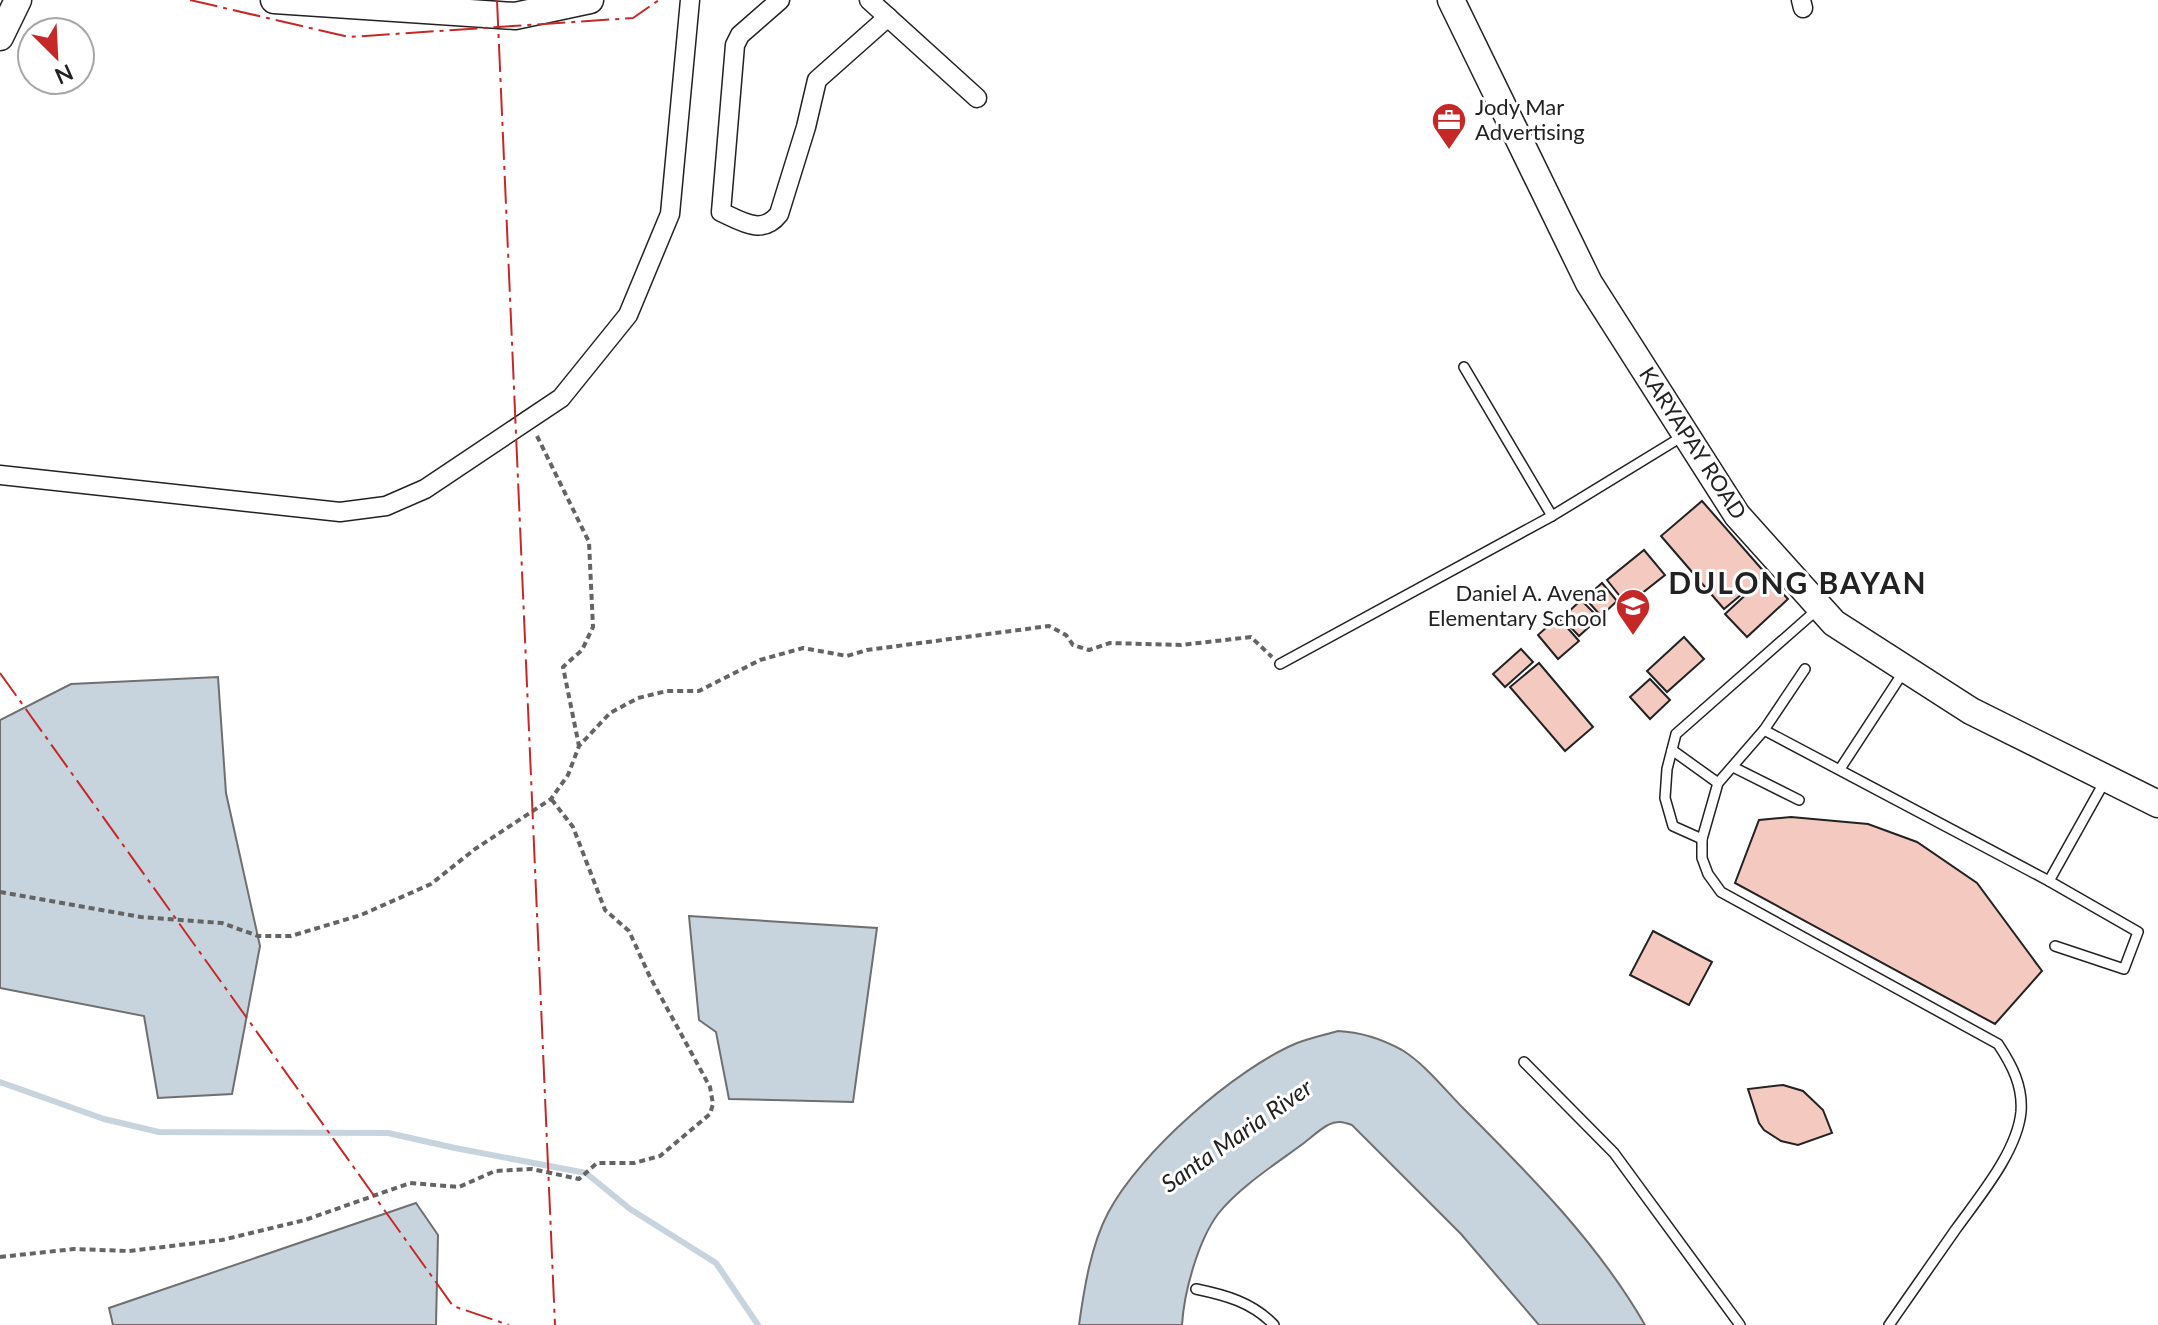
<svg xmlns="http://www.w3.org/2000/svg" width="2158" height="1325" font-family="Lato,sans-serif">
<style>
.water{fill:#c7d3dd;stroke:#6f6f6f;stroke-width:2}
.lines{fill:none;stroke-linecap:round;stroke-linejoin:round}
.stream{stroke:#c7d3dd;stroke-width:6}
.building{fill:#f3c9c0;stroke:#222;stroke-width:2}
.lane-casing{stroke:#222;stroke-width:12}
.street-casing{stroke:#222;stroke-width:21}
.secondary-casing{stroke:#222;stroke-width:29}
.path{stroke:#646464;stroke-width:4;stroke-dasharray:6 4;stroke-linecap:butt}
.lane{stroke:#fff;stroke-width:9}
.street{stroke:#fff;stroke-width:18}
.secondary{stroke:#fff;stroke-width:26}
.power{stroke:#c62828;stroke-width:2;stroke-dasharray:28 6 4 6;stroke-linecap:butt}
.labels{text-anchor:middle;stroke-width:6;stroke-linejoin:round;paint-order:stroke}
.poi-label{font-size:22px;fill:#222;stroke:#fff;text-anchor:start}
.street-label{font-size:22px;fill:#222;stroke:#fff}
.water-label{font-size:24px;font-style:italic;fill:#222;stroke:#fff}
.district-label{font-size:30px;font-weight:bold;letter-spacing:2px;fill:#222;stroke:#fff}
</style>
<rect width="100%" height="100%" fill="#fff"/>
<g class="water">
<path d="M218,677L226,793L260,946L232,1094L158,1098L144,1016L0,988V720L71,684Z"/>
<path d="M689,916L877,928L853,1102L729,1099L716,1032L699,1020Z"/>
<path d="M1338,1031C1359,1032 1382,1039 1402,1050C1425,1064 1445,1090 1464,1109C1530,1175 1598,1243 1645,1325H1539L1461,1234L1352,1125C1343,1122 1337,1120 1328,1125C1320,1129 1312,1137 1304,1143C1277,1163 1238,1188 1218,1214C1198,1241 1184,1292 1182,1325H1079C1084,1289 1091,1245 1108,1213C1139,1153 1235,1069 1297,1043C1310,1038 1324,1035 1338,1031Z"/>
<path d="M416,1203L438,1235L436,1325H113L109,1308Z"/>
</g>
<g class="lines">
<path class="stream" d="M0,1082L104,1119L159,1132L388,1133L455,1148L586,1173L630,1209L716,1263L758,1325"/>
</g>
<g class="building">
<path d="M1702,501L1766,574L1724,609L1661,536Z"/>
<path d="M1644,550L1665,575L1627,605L1607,580Z"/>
<path d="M1766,576L1788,599L1747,637L1725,614Z"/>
<path d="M1602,583L1617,601L1601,616L1585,598Z"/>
<path d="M1581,600L1599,618L1579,636L1562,618Z"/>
<path d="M1558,617L1579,641L1558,659L1538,635Z"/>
<path d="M1684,637L1704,659L1667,692L1647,671Z"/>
<path d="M1521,649L1533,662L1505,687L1493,674Z"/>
<path d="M1539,663L1593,727L1565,751L1510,687Z"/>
<path d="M1650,679L1670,700L1650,719L1630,697Z"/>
<path d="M1791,817L1868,824L1917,842L1977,883L2042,971L1995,1024L1735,883L1759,820Z"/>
<path d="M1653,931L1712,962L1689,1005L1630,975Z"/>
<path d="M1783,1085L1803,1091L1823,1110L1832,1133L1798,1145L1781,1141L1764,1130L1759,1123L1748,1089Z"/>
</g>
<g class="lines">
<g class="lane-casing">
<g id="lane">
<path d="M1464,367L1552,516"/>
<path d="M1280,664L1552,516L1683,436"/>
<path d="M1805,669L1764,730L1718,783L1702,839V858L1708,874L1721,892L1998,1044C2012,1065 2023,1086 2021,1112C2017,1152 1979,1197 1956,1229C1934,1261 1911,1293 1889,1325"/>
<path d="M1764,730L2049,881L2138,932L2124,969L2055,946"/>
<path d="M1672,750L1718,783"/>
<path d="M1733,767L1799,800"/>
<path d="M1840,769L1904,671"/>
<path d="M1702,839L1673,826L1665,798L1667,769L1676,734L1819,608"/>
<path d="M2049,881L2106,779"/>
<path d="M1524,1062L1614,1153L1740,1325"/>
<path d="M1196,1289C1225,1295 1252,1302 1274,1325"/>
</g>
</g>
<g class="street-casing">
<g id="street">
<path d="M780,0L740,35L735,45L721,212C741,221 762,236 779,214L806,127L817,80L888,17"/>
<path d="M869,0L977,98"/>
<path d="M1801,0L1803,8"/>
<path d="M0,475L340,512L386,506L425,489L561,398L628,315L670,214L690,0"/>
</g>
</g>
<g class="secondary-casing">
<g id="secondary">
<path d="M274,0L515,16L590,0"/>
<path d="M1451,0L1589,283L1737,515L1834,623L1971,711L2158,804"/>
<path d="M0,37L18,0"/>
</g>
</g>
<g class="path">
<path d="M537,436L589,542L593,627L582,650L563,667L579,746"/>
<path d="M0,892L141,917L222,923L258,936H291L361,915L431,884L475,849L551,799L568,775L579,746L610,713L638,698L667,691H699L760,660L803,648L847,656L867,650L1049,626L1066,635L1073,645L1089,650L1110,643L1181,645L1251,637L1272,657"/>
<path d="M0,1257L74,1249L129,1251L222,1240L305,1220L410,1183L459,1187L495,1171L532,1169L579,1179L597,1163H634L660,1156L710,1114L713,1104L710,1087L650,977L629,931L605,910L573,827L552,800"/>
</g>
<use href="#lane" class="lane"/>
<use href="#street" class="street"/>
<use href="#secondary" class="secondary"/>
<g class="power">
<path d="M190,0L349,37L633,18L659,0"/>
<path d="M497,0L555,1325"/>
<path d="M0,673L453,1306L509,1325"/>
</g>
</g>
<defs>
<g id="office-pin" transform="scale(1.8)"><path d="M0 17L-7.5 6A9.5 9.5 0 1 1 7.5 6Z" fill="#c62828" stroke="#fff"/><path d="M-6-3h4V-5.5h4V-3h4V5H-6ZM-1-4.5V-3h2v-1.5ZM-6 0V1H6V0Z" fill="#fff"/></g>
<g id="school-pin" transform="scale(1.8)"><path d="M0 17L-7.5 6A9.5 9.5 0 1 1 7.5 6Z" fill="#c62828" stroke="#fff"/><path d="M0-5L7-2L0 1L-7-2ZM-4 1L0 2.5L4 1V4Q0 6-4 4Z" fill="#fff"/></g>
</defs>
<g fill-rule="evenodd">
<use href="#office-pin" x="1449" y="120"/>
<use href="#school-pin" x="1633" y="606"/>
</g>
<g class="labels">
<g class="poi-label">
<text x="1475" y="115">Jody Mar<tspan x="1475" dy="25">Advertising</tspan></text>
<text x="1607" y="601" text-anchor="end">Daniel A. Avena<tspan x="1607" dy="25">Elementary School</tspan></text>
</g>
<g class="street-label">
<text transform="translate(1693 443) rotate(57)" y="8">KARYAPAY ROAD</text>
</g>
<g class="water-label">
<text transform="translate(1237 1136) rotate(-35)" y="8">Santa Maria River</text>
</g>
<g class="district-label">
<text x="1798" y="594">DULONG BAYAN</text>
</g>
</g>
<g transform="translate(56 56) rotate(156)"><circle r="38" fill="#ffffff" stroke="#a7a7a7" stroke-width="2"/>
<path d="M0-6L14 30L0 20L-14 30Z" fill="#c62828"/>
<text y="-12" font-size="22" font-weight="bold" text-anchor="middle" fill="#222222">N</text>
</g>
</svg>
